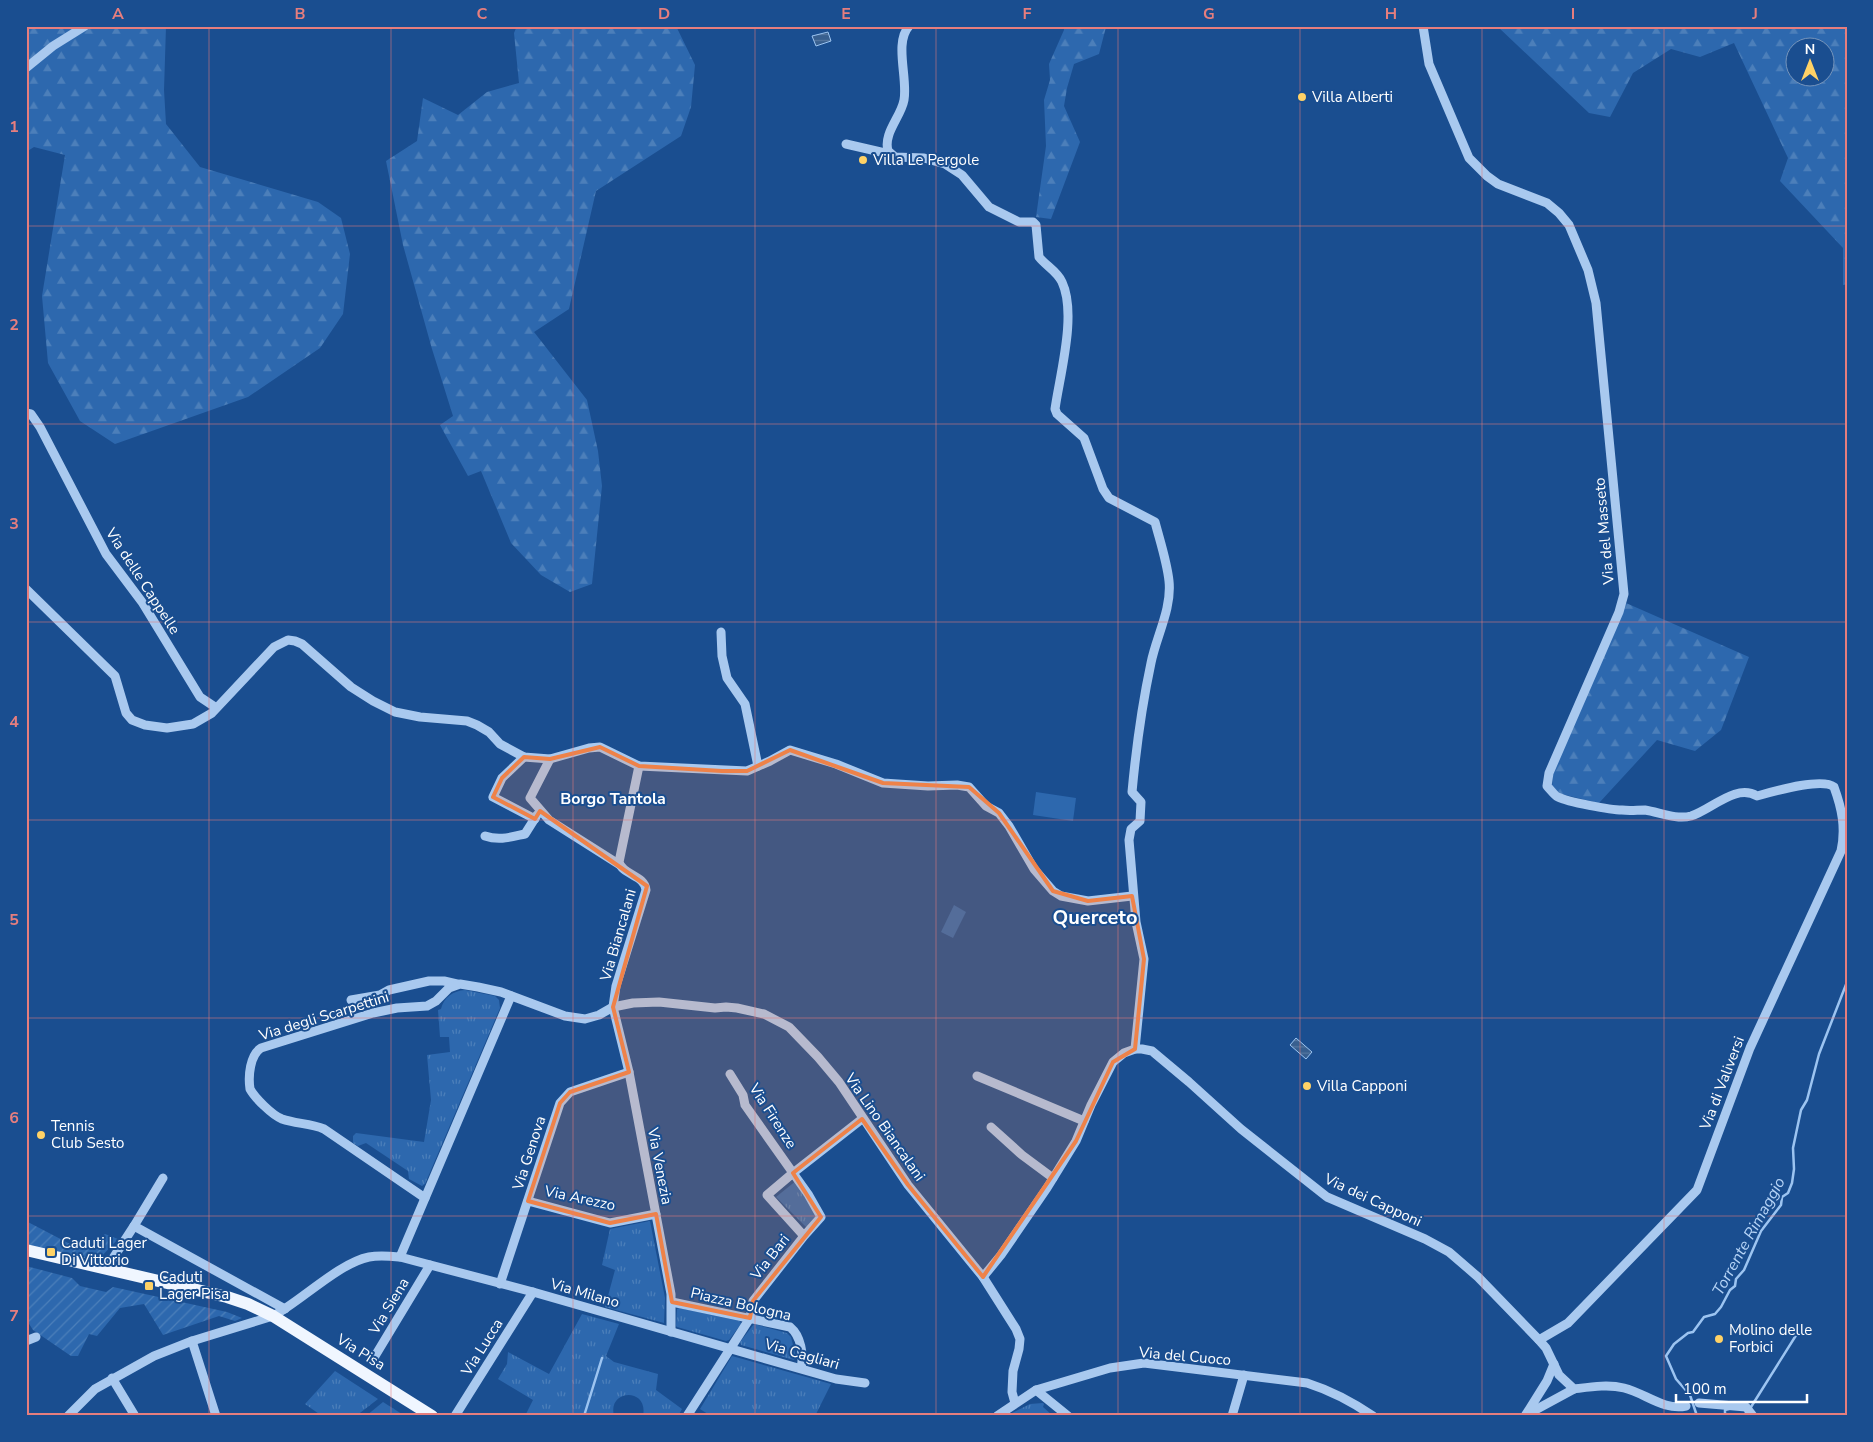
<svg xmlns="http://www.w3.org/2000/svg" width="1873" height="1442" font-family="'Nunito Sans',sans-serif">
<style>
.grass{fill:url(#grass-tufts)}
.forest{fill:url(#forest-firs);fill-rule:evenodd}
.garden{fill:url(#garden-furrows)}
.pitch{fill:#2d68ae}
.water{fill:url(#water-rules);stroke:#9cc4f1}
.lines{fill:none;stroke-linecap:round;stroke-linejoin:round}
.stream{stroke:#9cc4f1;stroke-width:2.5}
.minor{stroke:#a9c9ef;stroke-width:9}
.major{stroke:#f0f6ff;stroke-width:12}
.marked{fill:#ee8249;fill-opacity:0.2;stroke:#ee8249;stroke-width:4;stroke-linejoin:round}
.grid{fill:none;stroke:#e67e7e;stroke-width:1;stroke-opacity:0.55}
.poi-dot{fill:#ffd266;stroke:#1a4e90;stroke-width:2}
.labels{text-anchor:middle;stroke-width:4;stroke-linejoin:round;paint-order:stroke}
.poi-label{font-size:15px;fill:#fff;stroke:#1a4e90;text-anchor:start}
.street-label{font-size:15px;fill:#fff;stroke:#1a4e90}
.neighbourhood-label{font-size:16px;font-weight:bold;fill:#fff;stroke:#1a4e90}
.water-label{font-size:16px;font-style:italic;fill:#b5d3f6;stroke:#1a4e90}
.district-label{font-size:20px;font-weight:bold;fill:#fff;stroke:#1a4e90}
.neatline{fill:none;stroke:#e67e7e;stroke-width:2}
.grid-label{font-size:16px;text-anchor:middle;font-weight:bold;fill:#e67e7e}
</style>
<defs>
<pattern id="grass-tufts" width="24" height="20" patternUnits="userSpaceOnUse" patternTransform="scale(1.25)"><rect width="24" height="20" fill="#2d68ae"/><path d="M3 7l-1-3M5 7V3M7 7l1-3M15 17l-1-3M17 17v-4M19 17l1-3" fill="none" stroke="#4c7fba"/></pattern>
<pattern id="forest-firs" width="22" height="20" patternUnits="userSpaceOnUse" patternTransform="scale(1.25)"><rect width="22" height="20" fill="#2d68ae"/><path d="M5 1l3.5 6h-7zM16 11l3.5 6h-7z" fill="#4c7fba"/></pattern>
<pattern id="garden-furrows" width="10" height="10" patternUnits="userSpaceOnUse" patternTransform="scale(1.25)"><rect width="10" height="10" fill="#2d68ae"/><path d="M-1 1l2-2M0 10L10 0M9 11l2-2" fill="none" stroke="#4c7fba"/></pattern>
<pattern id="water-rules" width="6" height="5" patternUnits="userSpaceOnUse" patternTransform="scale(1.25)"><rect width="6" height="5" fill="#385f8f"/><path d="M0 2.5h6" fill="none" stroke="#5677a0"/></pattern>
</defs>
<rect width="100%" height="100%" fill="#1a4e90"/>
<g class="grass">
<path d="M465,990L495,996L499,1000L500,1008L425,1184L422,1186L409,1179L408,1171L366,1143L358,1146L353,1143V1136L356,1133L424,1142L431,1100L427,1055L450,1052L449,1037H440L438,1010L441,1009C444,997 453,991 465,990Z"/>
<path d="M797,1180L819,1217L810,1226L806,1227L776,1197Z"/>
<path d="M650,1221L665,1298L664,1323L605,1307L615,1270L602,1265L610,1229Z"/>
<path d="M679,1308L740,1321L741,1324L729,1340L726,1341L677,1327L676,1326L677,1309Z"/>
<path d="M582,1314L619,1324L606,1356L614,1362L658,1374L656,1390L682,1409L678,1416H643C649,1387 607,1389 614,1416H525L533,1400L498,1379L507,1364L508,1352L549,1374Z"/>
<path d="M754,1324L787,1333L791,1337L796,1357L794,1360L741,1345L740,1342Z"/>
<path d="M732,1356L831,1384L815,1416H711L700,1409Z"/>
<path d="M335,1371L378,1399L356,1416H322L305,1404Z"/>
<path d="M383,1402L405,1416H366Z"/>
<path d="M1043,1403L1044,1404L1043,1407L1053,1416H1006L1030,1404Z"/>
</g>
<g class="forest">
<path d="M26,26H166L164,90L166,124L200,167L318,202L341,218L350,254L343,314L320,348L248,397L115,444L80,421L48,363L42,296L65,155L34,147L26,152Z"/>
<path d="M517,26H676L695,65L691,107L681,136L596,191L569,309L534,332L587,400L598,451L602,486L592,584L570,592L541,575L511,543L481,471L468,476L440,425L453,416L432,349L403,245L386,161L417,141L423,98L458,115L487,92L519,83L514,33Z"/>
<path d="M1064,26L1106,27L1099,54L1074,64L1067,88L1064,106L1080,142L1051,219L1036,217L1046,146L1044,100L1050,80L1049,64L1064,30Z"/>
<path d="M1497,26H1847V285H1843V248L1780,181L1788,158L1734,43L1700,57L1671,49L1633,73L1610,117L1589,113ZM1796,48H1826V78H1796Z"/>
<path d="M1626,603L1749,657L1721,730L1695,751L1657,740L1599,803L1561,794L1552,787L1553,773Z"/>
</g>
<g class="garden">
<path d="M26,1221L72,1245L92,1247L105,1234L118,1239L100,1258L91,1262L26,1244Z"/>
<path d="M26,1266L72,1278L80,1286L106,1292L113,1287L227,1312L242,1318L235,1321L219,1316L163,1335L144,1304L120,1308L97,1336L89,1334L78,1356H71L33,1330L26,1319Z"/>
</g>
<g class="pitch">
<path d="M1036,792L1076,798L1073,821L1033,815Z"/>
<path d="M954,905L966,912L953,938L941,932Z"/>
</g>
<g class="water">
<path d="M828,32L831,41L816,46L812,36Z"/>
<path d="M1296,1038L1312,1052L1306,1059L1290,1045Z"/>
</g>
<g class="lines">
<g class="stream">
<path d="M1751,1407L1800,1329"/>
<path d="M584,1416L602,1358"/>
<path d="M1697,1416L1690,1395L1676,1379L1666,1356L1674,1344L1688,1333L1693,1332L1704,1317L1715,1314L1721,1307L1730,1290L1735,1286L1736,1279L1744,1270L1761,1231L1781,1205L1782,1197L1788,1193L1792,1183L1794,1169L1793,1148L1801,1110L1807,1100L1819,1054L1847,982"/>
<path d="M1725,1416V1410L1729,1409"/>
</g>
<g class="minor">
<path d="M909,26C894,43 908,78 904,100C901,117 883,133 888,151L895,157L924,158L945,164L962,175L989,207L1019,222H1033L1036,225L1039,257C1046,266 1057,271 1062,282C1077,314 1060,374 1055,409L1057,414L1084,438L1103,489L1109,498L1155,522C1160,541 1167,562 1169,581C1172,609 1156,637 1151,663C1142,705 1136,749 1132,792L1141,802L1140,821L1131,829L1129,840L1136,922L1144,959L1135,1049"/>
<path d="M1423,26L1429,64L1469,158L1487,176L1498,184L1547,203L1559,213L1569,225L1588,270L1596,303L1624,594L1619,612L1549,773L1547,786C1551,790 1554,795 1558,797C1568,802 1610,810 1622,810C1630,811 1637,810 1645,810C1659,812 1676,820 1691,816C1711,810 1736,783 1757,796C1772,792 1822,777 1834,787C1842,809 1846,828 1841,851L1750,1048L1697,1190L1568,1323L1539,1340"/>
<path d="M26,68L53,46L85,26"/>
<path d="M846,144L885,153L888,151"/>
<path d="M26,413L31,414L40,427L106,554L142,602L200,697L215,707"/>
<path d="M26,589L115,676L126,713L132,720L145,725L167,728L193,724L212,713L274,647L288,640L295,641L302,644L351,687L373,701L395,712L420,717L467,721L477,725L489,732L500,744L524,757L550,759L589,748L600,747L639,766L747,771L770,761L790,750L836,764L883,783L928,786L957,785L969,787L986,806L999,813L1009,826L1034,869L1053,891L1061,896L1088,901L1132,896"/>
<path d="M721,632L722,656L727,678L745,704L758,766"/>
<path d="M524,757L502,778L493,797L535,819"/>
<path d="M550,759L530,798L549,820L620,865"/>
<path d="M639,766L619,862C622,875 645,875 646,890L616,986L613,1007L629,1072L671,1294V1332"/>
<path d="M485,836C499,841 511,837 525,834L537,815"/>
<path d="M351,1000L380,995L389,990L429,981H444L457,984"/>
<path d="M730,1074L743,1095L745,1105L793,1173L862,1119"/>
<path d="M977,1076L1084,1121"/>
<path d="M991,1127L1022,1155L1053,1178"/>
<path d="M163,1178L134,1226L285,1309"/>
<path d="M425,1198L324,1129C310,1123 296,1124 282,1119C272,1115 255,1098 250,1089C248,1076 250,1055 261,1048L373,1013L397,1008L427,1006L436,1001L449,988L460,984L478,987L501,992L565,1016L585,1019L599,1015L613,1007L633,1003L659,1002L715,1008L726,1007L737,1008L764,1014L789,1027L818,1057L839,1082L908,1185L983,1277L1016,1329L1020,1339L1019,1349L1013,1371L1012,1392L1015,1403"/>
<path d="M528,1201L610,1223L656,1214"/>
<path d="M400,1257L533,1292L836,1379L865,1383"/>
<path d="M106,1269L134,1226"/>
<path d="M983,1277L1001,1255L1047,1188L1076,1141L1091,1105L1113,1062L1124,1053L1135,1049H1142L1152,1051L1189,1082L1241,1129L1327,1197L1425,1239L1449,1252L1478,1277L1539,1340L1546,1348L1559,1375L1574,1389C1590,1387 1608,1384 1624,1388C1645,1393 1664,1411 1686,1406"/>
<path d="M500,1284L560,1103L570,1092L629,1072"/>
<path d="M672,1302L790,1327C801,1336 804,1355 801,1368"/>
<path d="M26,1341L36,1337"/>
<path d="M192,1341L216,1416"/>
<path d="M372,1361L430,1265"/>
<path d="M112,1378L135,1416"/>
<path d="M1036,1390L1068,1416"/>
<path d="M1699,1403L1746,1407L1753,1416"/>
<path d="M1526,1415L1574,1389"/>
<path d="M68,1416L95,1389L154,1356L192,1341L273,1316C301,1301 339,1263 369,1257C379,1255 389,1256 400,1257L511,996"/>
<path d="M455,1416L533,1292"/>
<path d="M687,1416L750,1318L753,1301L804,1236L821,1217L808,1194L793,1173L767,1195L804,1236"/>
<path d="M997,1416L1036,1390L1110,1368L1144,1363L1307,1383C1332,1391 1351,1401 1373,1416"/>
<path d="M1232,1416L1244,1375"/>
<path d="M1525,1416L1547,1381L1554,1364"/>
</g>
<path class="major" d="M26,1250L227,1297L248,1304L273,1316L432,1416"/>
</g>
<path class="marked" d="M600,747L639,766L722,771H747L790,750L883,783L969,787L999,813L1053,891L1088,901L1132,896L1144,959L1135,1049L1113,1062L1076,1141L983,1277L908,1185L862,1119L793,1173L821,1217L753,1301L750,1318L672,1302L656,1214L610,1223L528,1201L560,1103L570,1092L629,1072L613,1007L647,886L540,811L535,819L493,797L502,778L524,757L550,759Z"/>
<path class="grid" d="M209,26V1416M391,26V1416M573,26V1416M755,26V1416M936,26V1416M1118,26V1416M1300,26V1416M1482,26V1416M1664,26V1416M26,226H1847M26,424H1847M26,622H1847M26,820H1847M26,1018H1847M26,1216H1847"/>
<g class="poi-dot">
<circle cx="1302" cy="97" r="5"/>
<circle cx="863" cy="160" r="5"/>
<circle cx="1307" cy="1086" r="5"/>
<circle cx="41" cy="1135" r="5"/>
<rect x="46" y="1247" width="10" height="10" rx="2.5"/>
<rect x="144" y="1281" width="10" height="10" rx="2.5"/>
<circle cx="1719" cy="1339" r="5"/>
</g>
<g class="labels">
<g class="poi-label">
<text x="1312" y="102">Villa Alberti</text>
<text x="873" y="165">Villa Le Pergole</text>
<text x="1317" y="1091">Villa Capponi</text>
<text x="51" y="1131">Tennis<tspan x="51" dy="17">Club Sesto</tspan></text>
<text x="61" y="1248">Caduti Lager<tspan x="61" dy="17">Di Vittorio</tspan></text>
<text x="159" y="1282">Caduti<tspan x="159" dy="17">Lager Pisa</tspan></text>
<text x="1729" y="1335">Molino delle<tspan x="1729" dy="17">Forbici</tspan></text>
</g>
<g class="street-label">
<text transform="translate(1604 531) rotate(-95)" y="5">Via del Masseto</text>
<text transform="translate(143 581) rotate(57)" y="5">Via delle Cappelle</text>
<text transform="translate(618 935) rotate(-74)" y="5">Via Biancalani</text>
<text transform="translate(324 1016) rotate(-17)" y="5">Via degli Scarpettini</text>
<text transform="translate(1722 1083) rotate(-69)" y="5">Via di Valiversi</text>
<text transform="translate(773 1116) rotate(57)" y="5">Via Firenze</text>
<text transform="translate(885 1127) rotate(55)" y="5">Via Lino Biancalani</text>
<text transform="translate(529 1153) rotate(-72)" y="5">Via Genova</text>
<text transform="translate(660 1166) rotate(79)" y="5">Via Venezia</text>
<text transform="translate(580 1198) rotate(12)" y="5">Via Arezzo</text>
<text transform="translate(1373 1200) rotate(25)" y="5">Via dei Capponi</text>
<text transform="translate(770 1257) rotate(-52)" y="5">Via Bari</text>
<text transform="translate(585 1293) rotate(16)" y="5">Via Milano</text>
<text transform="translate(741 1304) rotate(13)" y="5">Piazza Bologna</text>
<text transform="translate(389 1306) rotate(-59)" y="5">Via Siena</text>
<text transform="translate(482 1347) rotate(-58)" y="5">Via Lucca</text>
<text transform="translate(361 1352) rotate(32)" y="5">Via Pisa</text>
<text transform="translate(802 1354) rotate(16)" y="5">Via Cagliari</text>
<text transform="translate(1185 1356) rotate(5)" y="5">Via del Cuoco</text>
</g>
<g class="neighbourhood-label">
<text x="613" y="804">Borgo Tantola</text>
</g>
<g class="water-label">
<text transform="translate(1748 1236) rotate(-61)" y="6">Torrente Rimaggio</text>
</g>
<g class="district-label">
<text x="1095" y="924">Querceto</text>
</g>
</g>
<rect width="1873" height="1442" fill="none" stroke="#1a4e90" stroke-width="55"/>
<g transform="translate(1810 62)"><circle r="24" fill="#1a4e90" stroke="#7695bc"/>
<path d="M0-4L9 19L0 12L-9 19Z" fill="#ffd266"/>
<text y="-8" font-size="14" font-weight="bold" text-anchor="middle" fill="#ffffff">N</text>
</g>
<path d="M1676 1394v8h131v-8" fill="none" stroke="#ffffff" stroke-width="2.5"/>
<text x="1683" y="1394" font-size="15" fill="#ffffff" stroke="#1a4e90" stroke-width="4" paint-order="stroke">100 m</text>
<rect x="28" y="28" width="1818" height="1386" class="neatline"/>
<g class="grid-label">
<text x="118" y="19">A</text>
<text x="300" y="19">B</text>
<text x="482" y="19">C</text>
<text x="664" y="19">D</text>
<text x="846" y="19">E</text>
<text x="1027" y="19">F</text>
<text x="1209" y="19">G</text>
<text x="1391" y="19">H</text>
<text x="1573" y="19">I</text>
<text x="1755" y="19">J</text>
<text x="14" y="132">1</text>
<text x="14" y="330">2</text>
<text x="14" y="529">3</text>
<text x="14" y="727">4</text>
<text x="14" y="925">5</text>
<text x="14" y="1123">6</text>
<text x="14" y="1321">7</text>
</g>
</svg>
